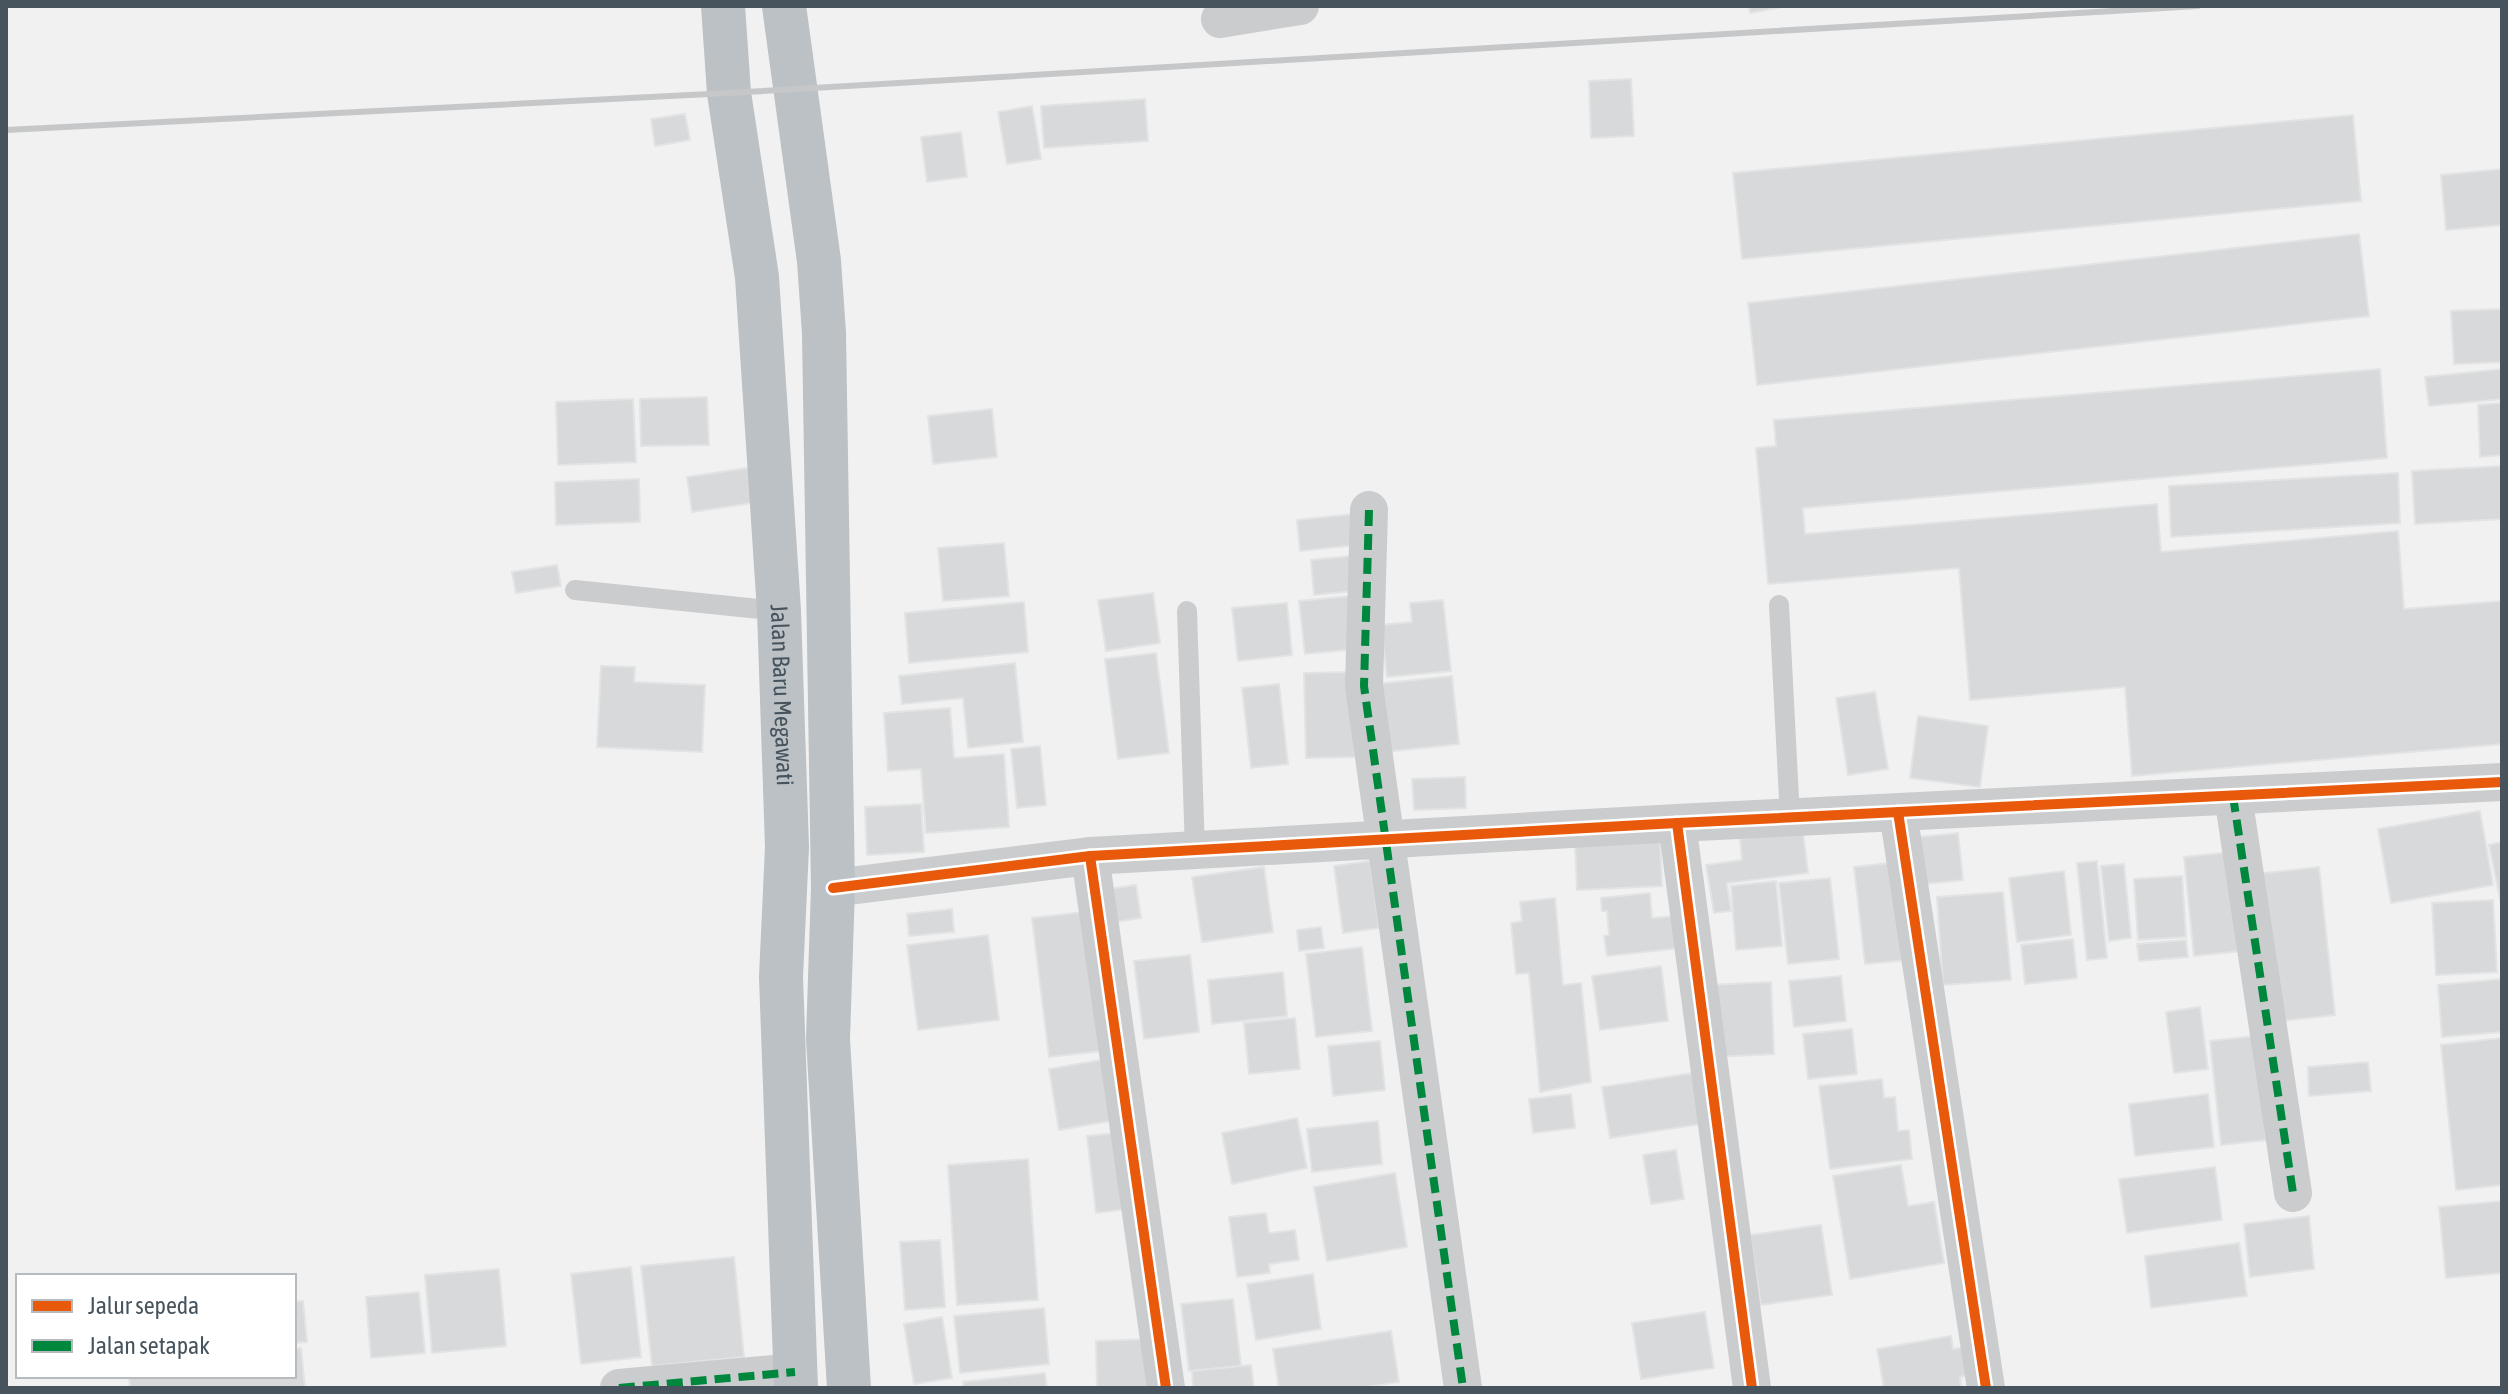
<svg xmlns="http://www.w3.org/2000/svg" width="2508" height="1394" font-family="'Asap Condensed',sans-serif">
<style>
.building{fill:#d8d9da;stroke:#e2e3e4;stroke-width:2}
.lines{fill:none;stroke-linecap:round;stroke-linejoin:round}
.lane{stroke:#caccce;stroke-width:20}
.street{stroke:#caccce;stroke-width:38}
.highway{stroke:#bbc1c5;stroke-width:44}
.rail{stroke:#c5c7c9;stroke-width:6}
.quiet{stroke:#00873e;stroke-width:8;stroke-dasharray:16 8;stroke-linecap:butt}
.cycleway-casing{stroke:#fff;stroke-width:15}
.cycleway{stroke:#e8590c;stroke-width:10}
.labels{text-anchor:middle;stroke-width:6;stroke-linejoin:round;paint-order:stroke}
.street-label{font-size:24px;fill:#47545d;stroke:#fff}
</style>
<rect width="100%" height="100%" fill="#f1f1f1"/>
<g class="building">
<path d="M1749,6H1787L1750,13Z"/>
<path d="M1631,79L1634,136L1591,138L1589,81Z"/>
<path d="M1145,99L1148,141L1044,148L1041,106Z"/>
<path d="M1032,106L1041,159L1007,164L998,112Z"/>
<path d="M685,114L690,140L655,146L651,119Z"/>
<path d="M2353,115L2361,201L1742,259L1733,173Z"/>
<path d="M961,132L967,177L927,182L921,137Z"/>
<path d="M2502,169V225L2446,230L2441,175Z"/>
<path d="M2359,234L2369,316L1757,385L1748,303Z"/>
<path d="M2502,309V362L2454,364L2451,311Z"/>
<path d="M2380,369L2387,458L1803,508L1805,534L2157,504L2161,552L2398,531L2404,609L2502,601V744L2132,776L2125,687L1970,700L1959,568L1768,584L1756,448L1776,446L1774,420Z"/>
<path d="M2502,369V399L2429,406L2425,377Z"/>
<path d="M707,397L709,445L641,446L640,399Z"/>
<path d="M633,399L636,462L558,465L556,402Z"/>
<path d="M2502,403V455L2480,457L2478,405Z"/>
<path d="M992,409L997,457L933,464L928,416Z"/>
<path d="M2502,466V519L2415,524L2412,471Z"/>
<path d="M754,467L759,502L692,512L687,477Z"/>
<path d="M2398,473L2400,523L2171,537L2169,486Z"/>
<path d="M639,479L640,522L556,525L555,482Z"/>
<path d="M1353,514L1356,545L1300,551L1297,520Z"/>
<path d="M1004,543L1009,596L943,601L938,548Z"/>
<path d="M1350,556L1354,591L1314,595L1311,560Z"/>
<path d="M557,565L561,586L516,593L512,572Z"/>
<path d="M1153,593L1160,643L1106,651L1098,600Z"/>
<path d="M1351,596L1356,649L1305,654L1299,601Z"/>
<path d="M1443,600L1451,671L1387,677L1381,625L1412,622L1410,603Z"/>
<path d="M1024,602L1028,652L909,663L905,613Z"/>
<path d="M1287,603L1292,655L1238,661L1232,608Z"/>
<path d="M1156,653L1169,753L1118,759L1105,659Z"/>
<path d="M1015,663L1023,742L968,748L963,698L902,704L899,676Z"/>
<path d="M601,666L635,667L634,682L705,685L702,752L597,747Z"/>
<path d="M1352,672L1355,757L1306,758L1304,673Z"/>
<path d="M1452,676L1459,744L1384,752L1377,684Z"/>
<path d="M1279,684L1288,764L1251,768L1242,688Z"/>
<path d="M1875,692L1888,769L1848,775L1836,698Z"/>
<path d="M950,708L954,758L1004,754L1009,827L926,833L921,769L888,771L884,713Z"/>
<path d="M1918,716L1988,726L1980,787L1910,778Z"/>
<path d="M1040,746L1046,805L1017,808L1011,749Z"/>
<path d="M1465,777L1466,808L1414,810L1412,779Z"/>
<path d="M921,804L924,852L867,855L865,807Z"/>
<path d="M2480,811L2493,885L2391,903L2378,829Z"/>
<path d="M1803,831L1808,873L1727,883L1731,911L1714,913L1706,865L1742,860L1740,839Z"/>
<path d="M1958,833L1963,880L1925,884L1920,837Z"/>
<path d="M1660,839L1662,886L1577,890L1575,844Z"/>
<path d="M2502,842V909L2489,845Z"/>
<path d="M2231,852L2241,951L2194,956L2184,857Z"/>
<path d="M1370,861L1379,928L1343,933L1334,866Z"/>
<path d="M2097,861L2107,958L2087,960L2077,863Z"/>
<path d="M1898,862L1909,960L1865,964L1854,867Z"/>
<path d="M2124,864L2131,938L2109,941L2101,866Z"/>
<path d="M1264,867L1273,932L1202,942L1192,877Z"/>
<path d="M2319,867L2335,1015L2273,1022L2257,874Z"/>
<path d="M2064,871L2071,935L2017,942L2009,878Z"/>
<path d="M2182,876L2186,937L2138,940L2134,879Z"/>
<path d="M1830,878L1839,959L1788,964L1779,883Z"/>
<path d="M1776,881L1782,946L1736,950L1731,886Z"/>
<path d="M1136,885L1141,918L1109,923L1103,890Z"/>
<path d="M2003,892L2011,980L1943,985L1937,897Z"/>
<path d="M1650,893L1652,918L1678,916L1681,948L1607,956L1604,936L1609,935L1607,911H1602L1601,898Z"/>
<path d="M1555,898L1563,985L1581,983L1591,1082L1540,1092L1529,973L1516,974L1511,923L1522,921L1520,902Z"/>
<path d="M2493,900L2497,972L2436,975L2432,903Z"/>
<path d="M952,909L954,932L909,936L907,914Z"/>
<path d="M1093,911L1110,1050L1049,1057L1032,918Z"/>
<path d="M1321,927L1324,948L1299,951L1297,930Z"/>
<path d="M988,935L999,1020L918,1030L907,945Z"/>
<path d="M2073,939L2077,978L2025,984L2021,945Z"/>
<path d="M2186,940L2188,957L2139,961L2137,944Z"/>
<path d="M1362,947L1372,1031L1316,1037L1306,954Z"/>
<path d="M1190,955L1199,1032L1144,1039L1134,961Z"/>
<path d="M1661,966L1668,1021L1600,1030L1592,976Z"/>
<path d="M1283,972L1287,1016L1212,1024L1208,980Z"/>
<path d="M1841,976L1846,1021L1794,1027L1789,981Z"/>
<path d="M2502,979V1032L2442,1037L2438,985Z"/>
<path d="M1771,982L1774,1054L1714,1057L1711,985Z"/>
<path d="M2200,1007L2208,1069L2174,1073L2166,1012Z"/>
<path d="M1295,1018L1300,1069L1249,1074L1244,1023Z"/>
<path d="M1852,1029L1857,1074L1808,1079L1803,1034Z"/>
<path d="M2255,1036L2266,1140L2221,1145L2210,1041Z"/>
<path d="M2502,1038V1185L2456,1190L2441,1045Z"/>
<path d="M1380,1041L1385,1090L1333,1096L1328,1046Z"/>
<path d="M1112,1058L1122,1119L1059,1130L1049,1069Z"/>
<path d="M2368,1062L2371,1091L2309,1096L2308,1067Z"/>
<path d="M1693,1073L1701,1124L1610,1138L1602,1087Z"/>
<path d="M1882,1079L1884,1098L1895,1097L1898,1131L1909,1130L1912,1159L1830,1169L1819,1086Z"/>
<path d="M1571,1094L1575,1128L1533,1133L1529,1099Z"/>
<path d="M2208,1094L2214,1147L2135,1156L2129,1104Z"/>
<path d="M1297,1118L1307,1168L1232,1184L1222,1133Z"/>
<path d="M1378,1121L1382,1164L1312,1172L1307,1129Z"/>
<path d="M1127,1132L1136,1208L1096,1213L1087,1136Z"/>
<path d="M1676,1150L1684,1199L1651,1204L1643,1155Z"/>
<path d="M1028,1159L1038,1300L957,1305L948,1165Z"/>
<path d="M1901,1165L1908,1206L1934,1202L1944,1263L1850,1279L1833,1176Z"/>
<path d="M2215,1167L2222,1220L2127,1233L2119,1179Z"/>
<path d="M1395,1173L1407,1247L1327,1261L1314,1187Z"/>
<path d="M2502,1201V1273L2446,1278L2439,1207Z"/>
<path d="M1266,1213L1269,1233L1295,1230L1299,1260L1269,1264L1270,1273L1237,1277L1229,1217Z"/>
<path d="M2309,1216L2314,1269L2250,1277L2244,1224Z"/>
<path d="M1821,1225L1832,1295L1761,1305L1750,1235Z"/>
<path d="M940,1240L945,1307L905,1310L900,1242Z"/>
<path d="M2239,1243L2247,1296L2151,1308L2145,1256Z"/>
<path d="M734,1257L744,1357L652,1366L641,1266Z"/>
<path d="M631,1267L641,1357L581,1364L571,1274Z"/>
<path d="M499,1269L506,1346L432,1353L425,1275Z"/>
<path d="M1313,1274L1321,1329L1256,1340L1247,1284Z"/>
<path d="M419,1292L425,1353L371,1358L366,1297Z"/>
<path d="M1233,1299L1241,1366L1189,1371L1181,1304Z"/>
<path d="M303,1301L307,1342L294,1343V1302Z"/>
<path d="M1044,1308L1049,1364L960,1373L954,1316Z"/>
<path d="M1705,1312L1714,1368L1641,1379L1632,1323Z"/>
<path d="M942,1317L952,1378L914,1384L904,1324Z"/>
<path d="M1391,1331L1399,1382L1360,1388H1279L1273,1349Z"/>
<path d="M1951,1336L1953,1349L1966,1347L1971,1374L1960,1377L1961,1388H1884L1877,1349Z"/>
<path d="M1152,1339L1153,1388H1097L1096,1341Z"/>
<path d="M301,1348L305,1388H130L129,1376H294V1349Z"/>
<path d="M1251,1365L1254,1388H1193L1192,1371Z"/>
<path d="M1045,1373L1047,1388H964L963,1382Z"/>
</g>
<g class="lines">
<g class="lane">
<path d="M575,590L779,611"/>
<path d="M1779,605L1790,818"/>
<path d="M1187,611L1195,851"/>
</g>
<g class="street">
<path d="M1220,19L1300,6"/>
<path d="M1369,510L1364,686L1463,1388"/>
<path d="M2233,796L2293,1193"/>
<path d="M1898,812L1986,1388"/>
<path d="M1677,823L1752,1388"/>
<path d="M1090,856L1166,1388"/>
<path d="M833,888L1090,856L1677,823L2502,782"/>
<path d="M619,1388L795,1372"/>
</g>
<g class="highway">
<path id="s1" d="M723,6L729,93L757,277L779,611L787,847L781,977L796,1388"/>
<path d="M784,6L819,261L824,333L833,888L828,1039L849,1388"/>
</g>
<path class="rail" d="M6,130L729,93L2198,6"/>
<g class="quiet">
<path d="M1369,510L1364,686L1463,1388"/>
<path d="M2233,796L2293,1193"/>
<path d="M619,1388L795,1372"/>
</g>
<g class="cycleway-casing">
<g id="cycleway">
<path d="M1898,812L1986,1388"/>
<path d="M1677,823L1752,1388"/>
<path d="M1090,856L1166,1388"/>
<path d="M833,888L1090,856L1677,823L2502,782"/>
</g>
</g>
<use href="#cycleway" class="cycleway"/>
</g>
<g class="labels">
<g class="street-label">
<text dy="8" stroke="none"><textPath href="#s1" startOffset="692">Jalan Baru Megawati</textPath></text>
</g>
</g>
<rect width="2508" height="1394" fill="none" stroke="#47545d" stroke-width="16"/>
<rect x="16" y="1274" width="280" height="104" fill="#ffffff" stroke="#b5bbbe" stroke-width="2"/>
<rect x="32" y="1300" width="40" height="12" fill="#e8590c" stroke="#b5bbbe" stroke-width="2"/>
<text x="88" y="1314" font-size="24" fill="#47545d">Jalur sepeda</text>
<rect x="32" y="1340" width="40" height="12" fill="#00873e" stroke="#b5bbbe" stroke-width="2"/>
<text x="88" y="1354" font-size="24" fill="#47545d">Jalan setapak</text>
</svg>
